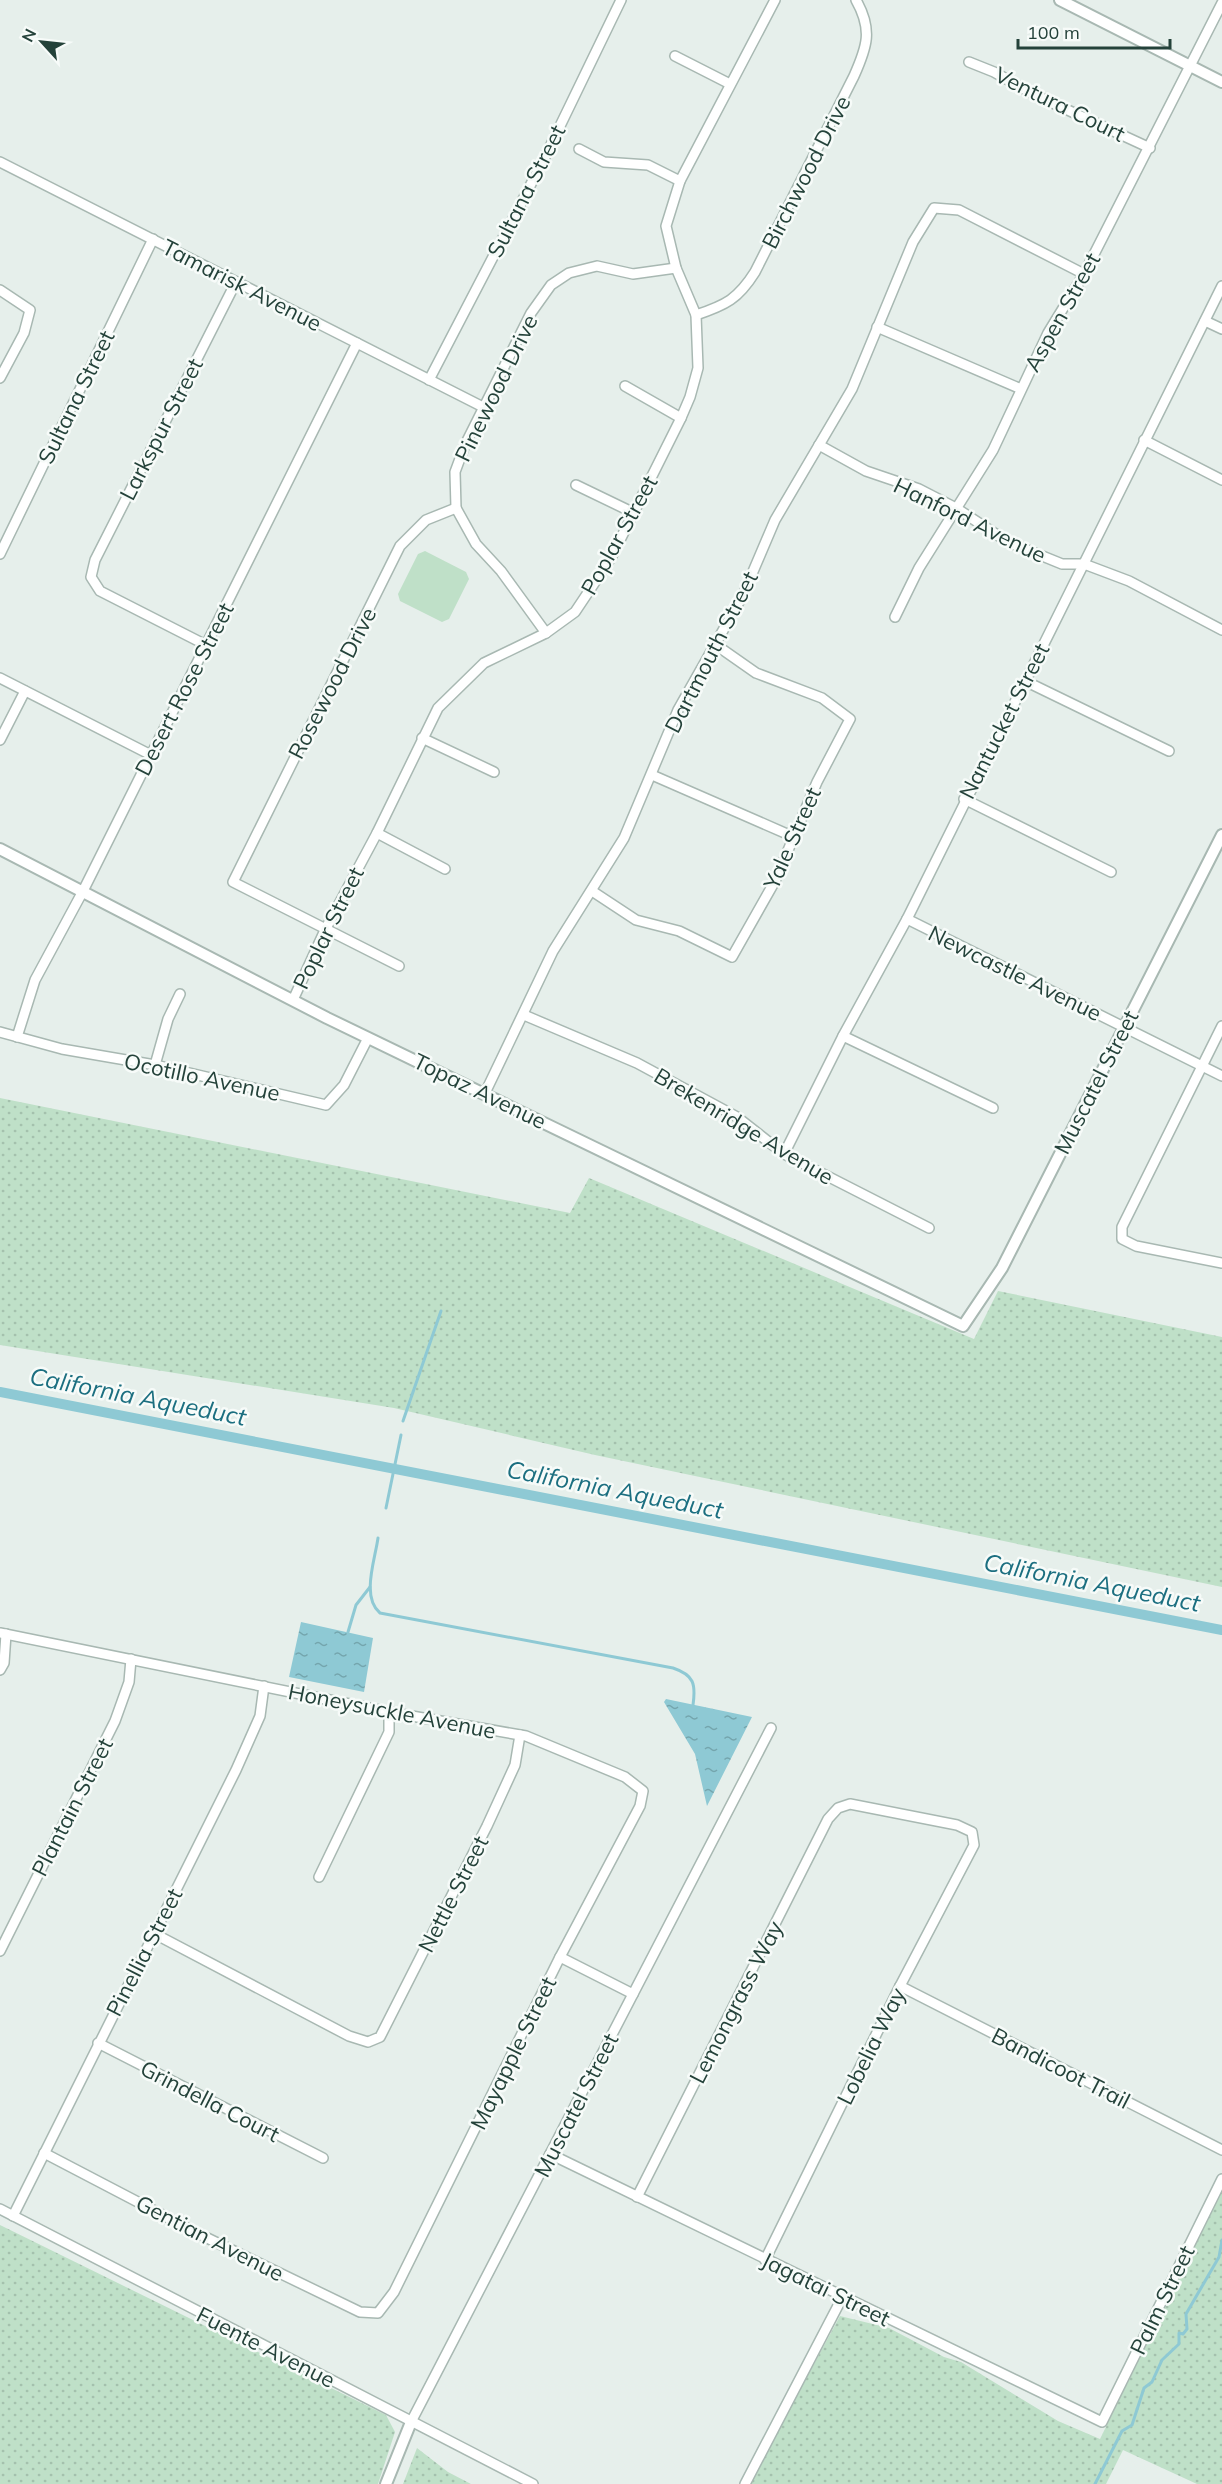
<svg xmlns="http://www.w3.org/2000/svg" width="1222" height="2484" font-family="Mulish,sans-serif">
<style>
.grass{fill:url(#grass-dots)}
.pitch{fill:#bfe0c8}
.water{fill:url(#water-ripples)}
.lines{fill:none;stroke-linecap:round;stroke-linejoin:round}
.stream{stroke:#8ec9d4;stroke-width:3}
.canal{stroke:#8ec9d4;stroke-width:10}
.minor-casing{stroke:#a8b8b2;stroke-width:12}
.tertiary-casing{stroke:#a8b8b2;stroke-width:14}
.minor{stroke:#fff;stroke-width:9}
.tertiary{stroke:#fff;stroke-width:10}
.labels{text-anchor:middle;stroke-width:5;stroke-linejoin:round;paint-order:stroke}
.street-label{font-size:22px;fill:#24423a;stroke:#f7fbf9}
.water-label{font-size:24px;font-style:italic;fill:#1c6f80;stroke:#f7fbf9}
</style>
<defs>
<pattern id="grass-dots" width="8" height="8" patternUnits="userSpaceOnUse" patternTransform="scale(1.5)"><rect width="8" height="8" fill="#bfe0c8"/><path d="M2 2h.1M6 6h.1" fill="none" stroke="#a4c1ad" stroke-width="1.8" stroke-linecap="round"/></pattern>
<pattern id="water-ripples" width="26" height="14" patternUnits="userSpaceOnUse" patternTransform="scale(1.5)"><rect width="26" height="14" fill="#8ec9d4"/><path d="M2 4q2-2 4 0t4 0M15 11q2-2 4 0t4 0" fill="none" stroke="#74a5ad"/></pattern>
</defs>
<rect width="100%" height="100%" fill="#e6efeb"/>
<g class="grass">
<path d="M0,1098L570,1213L589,1178L974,1339L998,1291L1222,1337V1587L595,1455L394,1408L0,1345Z"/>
<path d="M1222,2191V2484H1197L1123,2450L1106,2484H749L840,2316L889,2328L944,2357L961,2362L1058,2421L1100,2439Z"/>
<path d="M0,2225L386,2415L395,2432L378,2484H0Z"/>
<path d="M417,2448L448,2472L471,2484H403Z"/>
</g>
<path class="pitch" d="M425,551L466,572L469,579L449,619L442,622L400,601L398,594L418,554Z"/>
<g class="water">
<path d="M301,1622L373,1638L364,1692L289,1677Z"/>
<path d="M666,1699L752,1717L707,1806L695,1754L664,1702Z"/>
</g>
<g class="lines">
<g class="stream">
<path d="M403,1421L441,1311"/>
<path d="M386,1508L401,1435"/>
<path d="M378,1538C375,1560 361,1597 380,1613L673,1668C694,1675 696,1684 693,1705"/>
<path d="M348,1632L356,1605L370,1587"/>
<path d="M1095,2484L1122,2431L1132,2425L1144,2388L1152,2382L1162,2360L1179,2344V2333L1183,2334L1187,2329L1186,2314L1219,2257L1222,2240"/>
</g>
<path class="canal" d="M0,1392L1222,1630"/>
<g class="minor-casing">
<g id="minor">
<path d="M675,56L730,84"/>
<path d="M969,62L994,72L1033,94L1150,148"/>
<path d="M579,149L604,162L648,165L680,181"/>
<path d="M0,162L485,408"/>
<path d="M0,290L30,310L24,333L0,378"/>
<path d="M696,315C726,305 738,299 755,272L854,76C867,47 873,30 856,0"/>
<path d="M1205,321L1222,329"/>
<path d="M877,327L1021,389"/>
<path d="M429,380L545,157L621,0"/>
<path d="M625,386L681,418"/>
<path d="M1144,440L1222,480"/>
<path d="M819,445L866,471L919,489L956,508L1008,542L1062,564H1084L1129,581L1222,630"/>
<path d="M576,485L634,513"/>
<path d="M0,554L153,239"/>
<path d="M895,617L919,568L993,450L1048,333L1084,274L1222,3"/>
<path d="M546,633L501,571L476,544L456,508L455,472L465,445L531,313L551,285L569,273L597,266L633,274L676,268"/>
<path d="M206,645L100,591L91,577L95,560L236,282"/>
<path d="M0,678L151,755"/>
<path d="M1025,681L1169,751"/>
<path d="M422,738L494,772"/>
<path d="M0,740L25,691"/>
<path d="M652,775L794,837"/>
<path d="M964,799L1111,872"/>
<path d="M377,833L445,869"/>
<path d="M592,891L636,920L679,931L732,957L775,881L817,782L850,719L822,698L756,673L716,645"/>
<path d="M907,919L1222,1076"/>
<path d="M399,966L233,882L400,546L426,520L456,508"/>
<path d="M293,1000L325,930L377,833L438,708L484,663L546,633L575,612L611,558L681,418L690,397L698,368L696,315L676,268L666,226L680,181L775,0"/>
<path d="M524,1015L637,1063L737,1117L784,1154L929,1228"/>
<path d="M1222,1026L1122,1227V1239L1136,1246L1222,1263"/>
<path d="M0,1032L62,1049L155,1065L326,1105L344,1085L368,1038"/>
<path d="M843,1036L993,1108"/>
<path d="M17,1037L35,980L83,891L357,343"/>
<path d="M155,1065L168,1019L180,994"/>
<path d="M485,1093L553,951L624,838L678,710L743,595L775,520L852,389L913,242L934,208L959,210L1084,274"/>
<path d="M784,1154L843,1036L907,919L1222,286"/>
<path d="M0,1633L389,1712L526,1736L625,1777L643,1791L640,1806L560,1957L394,2292L378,2313L360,2312L201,2235L44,2153"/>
<path d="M0,1670L4,1663L6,1634"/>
<path d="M319,1877L389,1732V1712"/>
<path d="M153,1933L349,2036L368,2042L380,2037L487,1826L515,1765L520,1735"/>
<path d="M0,1951L115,1721L129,1682L131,1659"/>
<path d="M560,1957L633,1994"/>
<path d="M900,1986L1222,2150"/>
<path d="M98,2043L323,2158"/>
<path d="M550,2154L1102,2422L1222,2179"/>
<path d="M637,2197L828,1819L838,1808L850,1804L957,1825L972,1832L974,1845L900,1986L765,2260"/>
<path d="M0,2209L533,2484"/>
<path d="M13,2216L236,1770L260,1716L264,1686"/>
<path d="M411,2422L771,1728"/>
<path d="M745,2484L842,2298"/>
</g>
</g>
<g class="tertiary-casing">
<g id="tertiary">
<path d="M1060,0L1222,82"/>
<path d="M0,849L327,1018L963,1326L1002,1268L1222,835"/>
<path d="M386,2484L411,2422"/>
</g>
</g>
<use href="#minor" class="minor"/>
<use href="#tertiary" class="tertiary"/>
</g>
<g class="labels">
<g class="street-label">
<text transform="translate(1060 104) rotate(26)" y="8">Ventura Court</text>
<text transform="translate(806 172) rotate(-63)" y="8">Birchwood Drive</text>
<text transform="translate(526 191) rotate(-63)" y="8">Sultana Street</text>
<text transform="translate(242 285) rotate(27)" y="8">Tamarisk Avenue</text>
<text transform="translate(1062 312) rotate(-61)" y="8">Aspen Street</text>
<text transform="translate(496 388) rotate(-64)" y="8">Pinewood Drive</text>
<text transform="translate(76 397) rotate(-64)" y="8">Sultana Street</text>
<text transform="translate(161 429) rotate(-63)" y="8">Larkspur Street</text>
<text transform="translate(970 520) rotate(26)" y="8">Hanford Avenue</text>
<text transform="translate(619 535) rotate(-61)" y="8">Poplar Street</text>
<text transform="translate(711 652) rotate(-63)" y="8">Dartmouth Street</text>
<text transform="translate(332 683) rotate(-63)" y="8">Rosewood Drive</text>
<text transform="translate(184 689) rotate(-63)" y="8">Desert Rose Street</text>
<text transform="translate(1004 721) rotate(-63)" y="8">Nantucket Street</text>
<text transform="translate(792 838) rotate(-66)" y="8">Yale Street</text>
<text transform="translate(328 928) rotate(-64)" y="8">Poplar Street</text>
<text transform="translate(1015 973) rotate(26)" y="8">Newcastle Avenue</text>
<text transform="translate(202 1077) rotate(12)" y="8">Ocotillo Avenue</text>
<text transform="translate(1096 1082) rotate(-63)" y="8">Muscatel Street</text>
<text transform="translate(480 1091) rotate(26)" y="8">Topaz Avenue</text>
<text transform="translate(744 1126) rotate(31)" y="8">Brekenridge Avenue</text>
<text transform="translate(392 1711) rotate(11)" y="8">Honeysuckle Avenue</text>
<text transform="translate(72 1807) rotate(-63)" y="8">Plantain Street</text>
<text transform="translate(453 1894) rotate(-63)" y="8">Nettle Street</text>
<text transform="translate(144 1952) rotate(-63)" y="8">Pinellia Street</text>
<text transform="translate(736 2002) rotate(-63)" y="8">Lemongrass Way</text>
<text transform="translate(871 2046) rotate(-64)" y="8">Lobelia Way</text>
<text transform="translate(513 2053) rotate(-64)" y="8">Mayapple Street</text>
<text transform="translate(1061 2068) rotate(27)" y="8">Bandicoot Trail</text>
<text transform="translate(210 2101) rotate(27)" y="8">Grindella Court</text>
<text transform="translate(576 2105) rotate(-63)" y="8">Muscatel Street</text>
<text transform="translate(210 2238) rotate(27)" y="8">Gentian Avenue</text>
<text transform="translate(826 2289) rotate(26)" y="8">Jagatai Street</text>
<text transform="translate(1162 2300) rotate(-64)" y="8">Palm Street</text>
<text transform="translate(266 2347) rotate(27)" y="8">Fuente Avenue</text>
</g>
<g class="water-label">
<text transform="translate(138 1397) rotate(11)" y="8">California Aqueduct</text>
<text transform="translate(615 1490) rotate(11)" y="8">California Aqueduct</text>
<text transform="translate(1092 1583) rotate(11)" y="8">California Aqueduct</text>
</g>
</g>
<g transform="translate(42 42) rotate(297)" stroke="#f7fbf9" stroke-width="4.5" paint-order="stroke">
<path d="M0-4.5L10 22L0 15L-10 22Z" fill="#24423a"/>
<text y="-9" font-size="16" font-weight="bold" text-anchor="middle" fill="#24423a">N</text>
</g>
<path d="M1018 39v9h152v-9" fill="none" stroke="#24423a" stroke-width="3"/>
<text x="1027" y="39" font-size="18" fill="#24423a" stroke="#f7fbf9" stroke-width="4.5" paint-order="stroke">100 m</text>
</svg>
